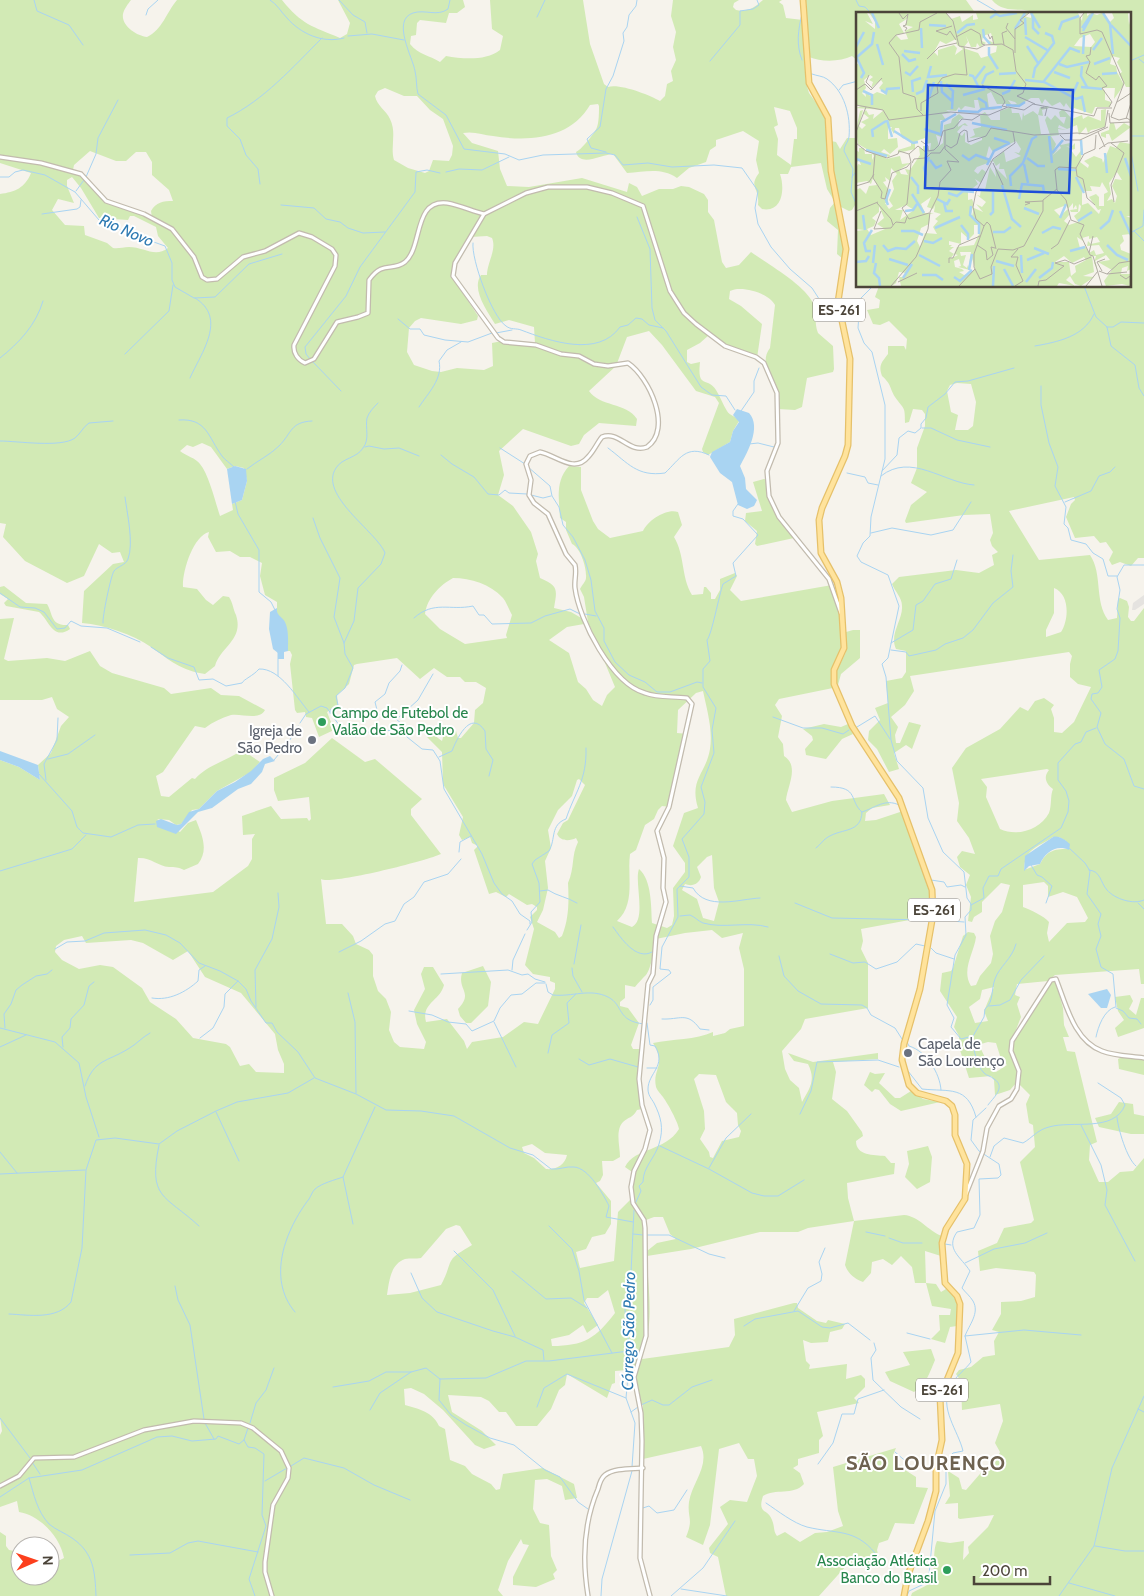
<svg xmlns="http://www.w3.org/2000/svg" width="1144" height="1596" font-family="Cabin,sans-serif">
<style>
.green{fill:#d2eab5;fill-rule:evenodd}
.parking{fill:#e5e3e0}
.water{fill:#a9d4f2}
.lines{fill:none;stroke-linecap:round;stroke-linejoin:round}
.stream{stroke:#a9d4f2;stroke-width:1}
.tertiary-casing{stroke:#c2bbae;stroke-width:5.5}
.primary-casing{stroke:#e6c16a;stroke-width:7}
.tertiary{stroke:#fff;stroke-width:3}
.primary{stroke:#ffe39c;stroke-width:4.5}
.leisure-dot{fill:#2e9e5b;stroke:#fff;stroke-width:2}
.worship-dot{fill:#6b7280;stroke:#fff;stroke-width:2}
.labels{text-anchor:middle;stroke-width:4;stroke-linejoin:round;paint-order:stroke}
.shield{fill:#fff;stroke:#817c74;stroke-width:1}
.shield-label{font-size:14px;font-weight:bold;fill:#4b4439}
.leisure-label{font-size:15px;fill:#27864d;stroke:#fff;text-anchor:start}
.worship-label{font-size:15px;fill:#5b616d;stroke:#fff;text-anchor:end}
.water-label{font-size:16px;font-style:italic;fill:#2e7ab2;stroke:#fff}
.district-label{font-size:20px;font-weight:bold;letter-spacing:1px;fill:#6e6250;stroke:#fff}
.inset-river{fill:none;stroke:#a9d4f2;stroke-width:2.5}
.inset-road{fill:none;stroke:#b2ada4;stroke-width:1}
.view{fill:#1d4ed8;fill-opacity:0.15;stroke:#1d4ed8;stroke-width:2.5}
.inset-edge{fill:none;stroke:#4b4439;stroke-width:2.5}
</style>
<rect width="100%" height="100%" fill="#f6f3ec"/>
<g class="green">
<path d="M0,0H131C128,4 124,9 123,14C121,26 137,36 147,37C163,29 166,13 177,0H282C302,25 312,26 340,38L347,34L350,23L338,0H463L465,7L457,13H449L446,23L420,20L417,23L416,35L411,36L410,44C419,55 429,55 440,62L446,56C463,59 486,61 500,50L503,36L492,29L490,0H583L590,44L604,84L608,87C619,83 650,95 660,101L665,96L667,84L673,81L671,71L676,60L673,47L676,32L671,16L673,0H739L734,3L733,7L736,10C748,12 754,8 763,0H782L779,2L783,5L786,18L803,20L806,83L809,93L822,111L827,123V160L845,246L843,259L837,254L838,230L827,221L830,208L835,202L827,189L821,163L791,167L788,174H780C785,188 783,213 762,209L758,205C760,187 748,188 759,173L756,160L759,141L743,131L716,140V146L710,150L706,162L689,168L677,178C661,167 645,172 627,173L613,154C603,154 580,168 576,152C580,151 596,132 597,127C599,122 599,112 599,106L598,104L590,105C570,139 529,142 493,136C483,135 474,131 463,133L472,143L498,151L500,169L507,186L529,187L582,178L627,192L629,183L637,187L642,196L659,189H673L681,186L689,187L704,194L708,200V212L714,220L722,262L726,268L739,265L751,252C768,264 805,285 813,303C817,313 814,323 818,333L833,346L834,369L833,372L807,378L802,407L795,410L778,409C778,402 779,395 777,388C772,373 759,363 770,348L775,305C769,293 741,285 730,291L729,299L741,306L762,324L757,358L726,348L709,335L700,343L687,350V362L691,364L700,362C697,390 707,376 716,390C720,396 723,405 727,411C730,416 736,416 739,421L733,431L730,442L708,455L703,452L702,449L719,403L715,397L696,391L662,345L649,331L627,337L616,366L589,391C600,407 626,402 637,419L636,426L599,423L584,435L579,444L571,446L523,429L499,451L504,475L498,495L513,506L531,532L538,554L536,561L540,578C559,586 557,590 554,608L571,612L583,619L584,624L567,627L549,640L569,653L578,682L586,689L593,700L602,706L607,695L615,687L588,622L584,597L580,589C582,585 586,581 586,578C587,569 581,548 572,544L566,530V522L560,518C559,499 555,481 569,466L581,467V490L593,521L598,529L610,538L643,531C648,520 667,508 678,512L682,525L674,537C685,555 681,577 692,595L703,594L704,587H706L711,593V599H715L720,590V579L735,573L737,576L730,590L741,601L832,585C837,606 844,629 841,651C839,666 829,670 833,688L779,699L775,705L782,716L778,737L783,744L784,756C800,766 787,787 786,800L792,812L832,801L884,794L890,805L872,808L866,813L865,821L876,820L903,811L930,894L931,916L861,929L863,941L861,949L868,963V1008L805,1019L801,1029L782,1051L785,1069L790,1080L799,1088L802,1102C810,1088 816,1080 808,1064L794,1061L788,1053L813,1062L878,1053V1059L833,1062L836,1072L832,1099L847,1111L862,1132L863,1136L856,1141C856,1156 874,1155 885,1156L891,1163H895L894,1174L847,1183L848,1198L854,1221L808,1228L798,1232H760L691,1249L647,1256C647,1285 658,1339 635,1360L729,1347L735,1335L734,1319L794,1303H797L798,1308L817,1321L826,1323L828,1320L845,1324L842,1329L830,1332L828,1342L811,1343L803,1340L806,1361L810,1365L809,1369L847,1364L846,1379L861,1375L865,1379V1387L854,1398L859,1403L817,1412L823,1436L819,1440V1453L798,1459V1465L793,1468L800,1473L804,1484C793,1496 775,1488 763,1496C757,1515 768,1508 772,1520C775,1527 773,1531 777,1536L785,1532L800,1542L815,1533L827,1532L843,1526L838,1511L833,1467L896,1448L893,1455L902,1468L916,1477V1487L928,1488L914,1524L895,1523L888,1540L879,1543L877,1550L881,1568L846,1566L819,1596H726L718,1557L710,1553L709,1548L728,1524L720,1507L730,1500L747,1502L757,1476L754,1459H748L739,1443L719,1449L710,1525L703,1545L686,1537C694,1518 687,1518 689,1502C692,1482 710,1466 701,1446L643,1459V1404L641,1405L635,1380L627,1382L628,1370L615,1371V1383L612,1384L607,1398L567,1374L565,1385L559,1390L551,1409L537,1426H516L506,1412H499L489,1401L481,1397L448,1395L452,1412L482,1431L496,1445L484,1449L475,1445L443,1410L424,1394L411,1388L404,1389L405,1405C419,1409 433,1412 439,1426L445,1429L450,1460L465,1466L472,1474L491,1484L496,1490L500,1489L503,1474L543,1468L574,1484L577,1498L565,1500L562,1486L547,1479L535,1480L533,1509L540,1523L549,1525L551,1556L557,1570L553,1574L555,1579L536,1587L513,1585V1577L529,1545L523,1544L521,1539L508,1561L498,1590L503,1596H0V1532L6,1536V1546L9,1550L20,1552V1576H50V1565L64,1558C60,1536 39,1515 19,1512L17,1501L0,1507V1435L2,1431L0,1417V760L19,767L40,780L38,765L51,753L61,726L69,717L57,709L52,697L42,700H0V619L14,618L4,659L8,661L47,658L65,661L90,651L100,666L112,673L164,688L171,694L211,688L221,695L239,696L265,710C259,721 241,713 231,715C221,718 213,722 205,728L195,726L163,772L156,776L161,796L169,797L192,778L195,779C207,765 227,761 242,750L260,762L251,772L217,791L199,809L192,810L181,824L176,825L169,820L157,819L180,832L188,823L196,820C202,835 209,850 198,864L184,870C178,867 175,867 169,867C158,866 150,857 138,858L134,902L213,892L248,866L252,859V839L255,834L243,835L242,816L271,806L281,819L307,818L309,821L311,819L309,797L278,801L274,790V778L305,763L332,738L365,762L375,759L422,799L411,809V815L441,854C426,861 331,885 321,879L326,924H342L353,936L356,944L369,950L373,955V976L378,991L386,999L391,1012L389,1030L394,1042L400,1047L424,1049L426,1042L417,1024L414,1010L425,989L421,974L424,967H433L444,985C440,1001 421,1003 426,1022L447,1019L464,1041L467,1049L472,1042L503,1037L524,1022L538,1024L555,989V983L550,981V977L533,974L525,965L534,929L530,917L537,910V907L532,904L527,905L509,894L506,897L496,892L489,894L474,850L478,846L472,843L470,837L462,840L459,835L463,817L443,784L442,752L427,737L434,735L442,741L445,730L451,729L456,731L458,738H461L474,723L475,710L483,703L486,688L476,682H465L460,677H447L434,668L420,679L397,658L357,664L354,665L349,684L337,695L338,706L327,712L334,730L319,737L312,718L306,717L305,712L297,713L295,710L290,664L292,655L290,651H288L287,632L277,613V602L265,595L260,576L262,563L250,557H240L230,551L216,552L208,537L209,532C193,536 182,572 183,587L197,589L206,600L213,605L223,596L229,597C233,603 233,609 236,615C244,640 221,646 215,666L205,674C182,671 169,660 151,647C132,634 105,625 82,623L84,591L113,564L124,562L120,552L112,553L99,544L84,576L67,583L25,561L3,537L6,524L0,523V194C15,192 25,188 31,173L0,163ZM385,88L404,96H417L430,110L443,119L453,146L452,155L449,161L433,160L429,171L425,173L408,168L394,160C390,147 397,133 390,119C386,110 377,106 375,96L378,91ZM774,107L790,111L797,128V139H794L791,165L777,155L778,139L774,127L778,125ZM90,151L116,161H126L136,152H146L152,162V175L169,190L173,201C163,201 156,202 151,211L152,218L129,208L108,204L96,187L87,184L83,176L73,170L74,165ZM72,177L81,188L99,218L128,220L130,216H134L156,227L158,236L168,248C155,258 144,247 129,247C123,247 118,249 113,248L107,243L85,235L84,226L65,225L52,210L58,199L74,203L67,186V180ZM487,236L492,238C497,249 487,263 487,275H481C471,289 487,311 495,324L509,320L534,327L535,343L502,341L492,343L493,366L484,370L457,368L441,372L432,371L414,365L407,352L409,328L415,321L421,318L461,324L477,320L478,316L453,278L456,262L471,237ZM202,443L211,447L227,469L235,466L244,468L247,481L242,500L232,504L233,510L220,516C215,501 209,475 200,464C196,458 186,456 180,451L187,445L193,447ZM453,578C471,578 490,584 503,598C507,603 509,610 512,615L506,635L507,638L465,644L440,629L425,614C427,598 440,585 453,578ZM703,691C707,710 713,730 710,749C706,774 689,779 698,808L684,813L673,846L685,863V872L673,888L674,916L672,925L667,928L652,923C651,907 652,880 639,869C634,882 647,919 632,927L617,921C636,904 627,876 630,854L636,850L645,825L654,819L658,810L662,806L670,807L674,780L688,734L677,733L678,710L696,693ZM579,779L585,785L568,820L563,823L557,834C561,842 570,841 576,838L578,842C571,856 575,867 568,883C569,901 569,919 562,936L559,938L555,932L537,922L543,910L548,888L545,861L551,848L548,830L558,810L572,796L577,780ZM712,855L714,888L719,902L714,921L703,918L697,899L682,890L685,884C692,887 699,884 701,877L697,867L707,857ZM712,930L722,938L743,933L739,948L744,969V1026L730,1029L725,1033L713,1036V1032C696,1040 672,1039 653,1043C667,1066 652,1068 656,1087C658,1092 661,1094 663,1097C668,1104 678,1122 679,1129C665,1152 635,1147 625,1167L632,1172L630,1200L618,1212L614,1261L580,1268L576,1252L586,1249L592,1237L605,1234L611,1224V1201L596,1183L600,1181L603,1175L602,1161H613L620,1157C620,1147 615,1130 623,1122C628,1117 633,1118 637,1110L642,1109L639,1066L641,1051L639,1049H633L631,1045L639,1023L628,1008L620,1006V1002L625,998V985L635,987C639,982 642,979 646,975C651,969 655,947 656,939L685,933ZM82,936L86,943L131,940L143,943L173,960L188,951L205,977L241,993L275,1034L278,1050L284,1064V1073L256,1072L249,1064L240,1066L230,1047L226,1044L193,1038L176,1019L150,1002L142,988L113,967L100,965L79,969L62,960L55,952L56,946L64,940ZM699,1074L716,1075L726,1102L737,1113L738,1125L741,1131L739,1137L722,1141L713,1158L710,1157L709,1152L700,1139L705,1129L704,1111L694,1079ZM532,1144L545,1153L567,1155C565,1165 556,1170 546,1169L534,1158L524,1153L522,1147ZM654,1217H663L670,1234L676,1239L657,1243L647,1251L646,1220ZM456,1225L460,1226L472,1245C443,1262 455,1258 441,1285L410,1293L387,1295C389,1283 390,1264 405,1259C410,1258 416,1259 421,1258L446,1229ZM608,1290L615,1313C596,1338 584,1346 552,1346L551,1339L569,1335L583,1325L587,1333L598,1325L584,1303L587,1298H598Z"/>
<path d="M806,0H966L976,14H858V61L852,56C840,62 821,62 809,57Z"/>
<path d="M992,0H1144V558H1138L1131,566L1120,562L1112,565L1109,560L1113,552L1106,542L1100,543L1094,536L1075,538L1066,517L1071,504L1075,500L1074,497L1009,511L1039,560L1090,555C1103,574 1094,601 1108,620L1117,618L1118,599L1120,598L1127,601L1129,607L1128,617L1131,621H1134L1144,608V984H1141L1139,969L1055,975L1048,981L1017,984L1015,995L1020,997L1017,1004L1021,1017L1014,1035C1028,1017 1036,991 1055,979L1063,1008L1064,1025L1069,1037H1063L1067,1051L1075,1052L1097,1142L1090,1145L1089,1160L1098,1180L1099,1182H1108L1120,1172L1133,1171L1144,1158V1596H911L912,1593C916,1590 923,1588 927,1585C938,1575 931,1554 937,1541L950,1543L964,1541L963,1560L969,1553L968,1547L988,1527L994,1515L960,1519L958,1518V1503L945,1504L950,1496L948,1471L959,1478L962,1489L966,1490L986,1467L993,1466L1000,1452L995,1443L1003,1421L1000,1404L962,1410L961,1385L963,1384L956,1374L959,1370L971,1367L983,1357L995,1355L994,1341L999,1332L992,1330L1001,1314V1302L1021,1301L1035,1297L1036,1275L1034,1272L996,1268L980,1271L978,1251L997,1243L1004,1228L1031,1223L1034,1220L1020,1162L1035,1147L1033,1125L1029,1123L1026,1104L1030,1095L1017,1082L1010,1090L995,1095L994,1080L991,1076L969,1078L959,1047V1036L954,1027L957,1017L940,991L942,973L951,971L953,968L963,936L968,932L974,933L976,937C974,953 961,970 971,986L976,985L980,976L991,963L993,954L990,936L995,921L1002,912L1010,885L1001,883L982,902V912L974,917L972,922L968,921L971,897L966,885L970,875L960,867L957,857L962,851L975,854L969,838L957,821L959,803L952,768L966,748L1000,729L1020,707L1028,711L1035,701L1044,698L1054,705L1051,709L1054,718V732L1062,733L1074,722L1091,687L1078,684L1070,677V664L1072,656L1069,652L910,676L914,691L905,705L891,717L898,727L895,735L896,743H900L909,722L921,725L912,749L906,745L894,753L899,769L889,772L877,749L868,740L869,731L880,720L875,708L888,703L886,681L902,678L906,672V651L896,649C889,634 903,620 902,606C902,597 895,592 892,584L899,577L956,570L979,573L994,565L992,555L998,552L992,546L990,540L993,533L990,514L964,515L906,523L905,521L911,505L927,492L911,483L917,468V448L925,426V414L922,410L913,409L909,422L905,423C905,405 904,410 895,397C889,387 892,385 882,376C878,365 882,362 888,354V346H904L906,350L907,339L889,321L880,325L873,324L867,310L879,308L880,300L875,297L879,286H1130V14H1036C1026,5 1005,16 992,0ZM957,383L971,384L976,402L973,426L968,430H955L958,415L951,412L947,391L950,385ZM1054,588C1070,594 1069,620 1061,632L1046,637V630L1054,613ZM1047,769L1049,770C1043,777 1046,784 1053,789C1050,796 1052,805 1049,813C1040,830 1017,837 1000,829L986,797L987,787L981,779ZM1053,837H1059L1066,841L1068,849C1053,849 1047,851 1040,864L1024,870C1025,848 1037,848 1053,837ZM1044,882L1048,886V897L1063,892L1077,897L1088,918L1085,922L1067,923L1049,942L1047,933L1049,922C1044,916 1031,910 1023,907V885ZM994,987L984,1011L988,1021L975,1023L969,1007L980,999L982,990ZM988,1042L996,1043L1001,1059L1007,1065L996,1072L990,1068L980,1047L981,1044Z"/>
<path d="M858,132V200L852,210L849,211L841,207L832,168L831,141L836,142L840,149L847,138H855Z"/>
<path d="M764,479L767,480C769,505 779,519 794,538L757,546L755,544L757,531L745,521L746,513L762,511L753,482Z"/>
<path d="M4,586L26,603L47,604C53,613 50,626 68,625L70,629C53,641 49,620 39,612L6,606L4,603L8,599L0,594V587Z"/>
<path d="M853,630H860V658L841,674L838,685H836V672L846,652V632Z"/>
<path d="M824,724L841,727L848,724L853,734L842,739L826,759L806,755L805,749L813,740L812,736L803,729Z"/>
<path d="M483,966L491,982L488,1006L471,1023H466L460,1016L458,1009C474,992 457,990 462,973Z"/>
<path d="M1130,995L1133,1001L1129,1009L1136,1015L1141,998H1144V1028L1118,1037L1115,1028L1124,1020L1118,1011L1115,997Z"/>
<path d="M1124,1056L1144,1059V1075L1119,1069L1118,1059Z"/>
<path d="M870,1072L875,1074L885,1073L879,1083L895,1098H900L911,1091L923,1099L940,1102L901,1111L890,1104L879,1090L875,1089L872,1092L864,1085Z"/>
<path d="M1119,1102L1133,1104L1134,1114L1144,1116V1134H1131L1099,1127L1095,1118L1111,1114Z"/>
<path d="M928,1146L932,1157L930,1182L917,1189L905,1177L909,1164L907,1151Z"/>
<path d="M904,1215C919,1216 928,1231 942,1236L941,1256L925,1251L926,1283L936,1284L941,1292L946,1289C961,1302 958,1307 957,1326L950,1327L945,1343L931,1339L940,1330L939,1315H950L951,1309L932,1306L926,1283H915L912,1267L901,1256L892,1265L883,1259L872,1262L871,1273L863,1282C855,1279 848,1274 845,1265L854,1221Z"/>
<path d="M931,1349L935,1360C930,1372 926,1385 914,1392L890,1381L885,1372L910,1365L903,1352Z"/>
</g>
<path class="parking" d="M1144,595V604L1135,610H1132L1133,603Z"/>
<g class="water">
<path d="M737,409L749,413C762,427 747,453 740,466L745,478L746,489L757,500L754,506L747,509L738,505L732,482L720,473L710,457L712,452L730,442L733,431L739,422L733,415Z"/>
<path d="M235,466L246,469L247,481L242,500L232,504L227,469Z"/>
<path d="M277,608C276,616 282,616 285,622C289,630 288,642 288,651L284,652V659H278V653L273,649L269,629L270,612Z"/>
<path d="M0,751L38,765L40,780L19,767L0,760Z"/>
<path d="M270,756L275,761L265,764L262,772L251,784L238,789L212,808L198,812L176,834L157,827L156,821L161,819L177,825L181,824L189,812L199,809L217,791L235,782L251,771L263,759Z"/>
<path d="M1053,837C1059,835 1065,840 1070,844L1069,850C1056,844 1045,853 1040,864L1029,866L1024,871L1025,856Z"/>
<path d="M1107,989L1111,995L1107,1008H1101L1088,994Z"/>
</g>
<g class="lines">
<g class="stream">
<path d="M34,0L37,11L69,25L83,45"/>
<path d="M270,0C277,4 281,12 287,18C300,33 322,44 344,38"/>
<path d="M339,0L353,15L365,22L367,33"/>
<path d="M450,0L448,9C437,17 425,9 413,13C391,20 413,58 415,71C417,79 416,87 418,94L446,115L464,149L505,154L519,160L543,155L606,153L615,155L623,165L648,163L672,167L714,165L742,168L758,191L755,208L758,224L771,247L790,269L812,288L825,308L837,316"/>
<path d="M856,0L859,6L865,7L872,14"/>
<path d="M977,0L1001,14"/>
<path d="M1004,14L1005,12L1008,14"/>
<path d="M1014,14H1016"/>
<path d="M146,15L148,9L158,0"/>
<path d="M537,17L545,0"/>
<path d="M348,36L372,34L404,40"/>
<path d="M1139,59L1144,63"/>
<path d="M802,60C796,45 798,30 802,14"/>
<path d="M710,61L740,25V11L753,9L759,5L757,0"/>
<path d="M1130,61L1144,55"/>
<path d="M812,74C817,76 823,76 827,79C844,91 851,115 849,137C848,143 844,145 844,151L853,169L851,192L858,208"/>
<path d="M839,90L843,85L858,81"/>
<path d="M1130,136H1144"/>
<path d="M1130,147L1138,191"/>
<path d="M606,152L591,148L587,139L600,127L606,89L613,76L624,41L623,33L627,27L629,15L636,6L637,0"/>
<path d="M446,172L459,169L482,170L509,157"/>
<path d="M0,177H9L15,172L23,170L45,175L75,192L99,220L110,221L120,230L165,246L172,263V280L175,287L194,298L215,297L249,264L282,254"/>
<path d="M86,177L96,154L98,138L118,100"/>
<path d="M852,177L858,169"/>
<path d="M260,184L258,169L246,155L240,139L227,126V118C264,100 293,67 322,38"/>
<path d="M76,191L84,180"/>
<path d="M281,205L314,208L326,219L340,222L348,228L363,233L385,232"/>
<path d="M42,214L77,209L80,207L81,200"/>
<path d="M637,217L650,249L652,308L655,320L666,331L701,387L712,395L726,396L735,410"/>
<path d="M1134,231L1144,241"/>
<path d="M1130,233L1143,226L1144,210"/>
<path d="M473,243C471,259 492,317 506,326C511,330 516,328 521,330C550,341 598,358 620,327L628,325L636,318L642,319L649,325L663,328"/>
<path d="M873,286L860,299L858,328L864,343L872,352L885,405V459L871,517L870,536L863,543L857,556L861,562L888,575L899,606L888,658L882,664L886,677L891,740L897,761L923,788L928,818L943,852L964,872L967,898L971,904V910L965,917L966,935L955,955L947,1005L954,1018L951,1027L961,1039L969,1037L972,1039"/>
<path d="M1084,286L1096,317L1107,327L1111,346L1135,365L1139,388L1144,396"/>
<path d="M843,316L858,319"/>
<path d="M398,319L410,329H420L424,335L445,340L468,342L492,333"/>
<path d="M1107,327H1113L1121,322L1144,323"/>
<path d="M496,333L512,330"/>
<path d="M1035,346C1057,342 1084,337 1094,314"/>
<path d="M125,354L169,311L173,285"/>
<path d="M0,358C19,343 36,325 43,301"/>
<path d="M310,359L306,354L305,347L346,296L360,267L415,192L416,172L427,170L440,173"/>
<path d="M313,362L341,391"/>
<path d="M190,378C201,353 228,318 195,298"/>
<path d="M1041,386V405L1049,443L1058,467L1055,486L1066,507L1064,524L1068,528L1071,540L1086,544L1093,553L1103,559L1108,576H1117"/>
<path d="M419,407C428,393 443,379 439,361L447,350L461,342"/>
<path d="M741,411L754,392V381L759,368"/>
<path d="M179,420C207,418 208,437 222,456C225,460 230,463 234,467"/>
<path d="M922,428H931L957,440L990,447"/>
<path d="M0,441C18,441 61,448 75,438C81,433 83,427 89,423L113,421"/>
<path d="M749,444L758,443L774,447"/>
<path d="M365,447L369,446L384,449L399,448L419,456"/>
<path d="M500,448L525,464"/>
<path d="M608,448C628,463 637,477 665,473C680,459 686,444 709,455"/>
<path d="M441,455L452,464L474,477L488,494L499,495L505,490L509,493L527,494"/>
<path d="M528,467L550,486L552,496L559,507L563,525L573,537L585,560L591,580L595,611L604,628V641L615,662L629,675L645,682L657,692H670L697,682L702,683"/>
<path d="M247,469C257,461 270,455 279,446C292,433 290,422 312,421"/>
<path d="M882,471L897,455L899,438L908,431L915,433L921,428V424L926,418L928,407L945,394L955,382L968,381L1014,368"/>
<path d="M847,473L865,477L868,483L878,485"/>
<path d="M881,476C911,452 944,483 974,485"/>
<path d="M531,495L543,498L551,496"/>
<path d="M235,501L238,514L259,550V592L271,602L275,610"/>
<path d="M1065,502L1091,491L1099,476L1110,472L1115,467"/>
<path d="M313,518L320,538L340,578L334,617L344,643L345,654L353,668L345,688L336,696L338,705L331,709L330,713"/>
<path d="M871,533L892,528L931,535L953,530L971,502"/>
<path d="M1144,565H1124L1117,577L1120,590L1117,609L1120,618L1118,651L1115,659L1099,670L1102,687L1098,693L1092,694L1091,699L1101,713L1097,727L1105,744L1124,759L1134,786L1144,789"/>
<path d="M0,593L20,607L35,608L44,612L57,629L65,628L71,621L81,626L107,628L140,642"/>
<path d="M585,614L596,616"/>
<path d="M414,618C434,600 450,611 473,606L479,615H484L492,624L531,623L545,616L570,609L580,614"/>
<path d="M103,623C102,618 111,575 114,571C118,566 126,565 128,559C134,543 127,513 125,497"/>
<path d="M344,643L354,621L358,588L381,564L385,553C377,532 318,495 336,468C342,458 357,458 363,448C370,439 365,428 367,418C369,412 374,407 378,403"/>
<path d="M891,643L913,630L916,605L923,601L935,584L951,579L957,560"/>
<path d="M151,647L168,658L194,667L199,680L213,679L226,686L242,683C244,679 253,676 259,669C280,668 297,698 309,712"/>
<path d="M891,650L906,652L909,656L936,650L945,644L963,638L973,630L993,603L1013,587L1011,571L1013,555"/>
<path d="M278,651V676"/>
<path d="M402,665L400,671L389,683L385,694L375,702L378,714L396,719L402,724L407,737L422,749L433,750L440,761L444,789L482,854L494,883L502,894L512,901L520,914L530,921V924"/>
<path d="M773,717L803,728H822L843,734L849,730"/>
<path d="M397,719L418,700L433,674"/>
<path d="M300,723L306,714L321,706L327,708L339,725L350,730L355,737L361,733L386,730L403,733"/>
<path d="M857,727L875,716L890,739"/>
<path d="M439,757L452,751C456,741 470,708 485,731L486,749L493,760L489,776"/>
<path d="M48,759L68,754L95,735"/>
<path d="M274,760L288,743L298,726"/>
<path d="M39,774L72,811L77,827L83,833L111,837L138,825L155,824"/>
<path d="M46,780L44,764L57,740L58,718"/>
<path d="M862,812C875,808 885,798 899,805"/>
<path d="M909,832L926,882"/>
<path d="M1068,847L1085,863L1090,871L1087,894L1101,914L1098,924L1101,936L1096,949L1101,967L1113,974L1116,1007"/>
<path d="M816,848C820,845 824,839 828,837C843,828 861,833 862,812C849,801 859,787 831,787"/>
<path d="M459,852L460,842L471,836"/>
<path d="M1031,865L1037,875L1042,877L1052,886L1046,903"/>
<path d="M1089,870C1101,871 1100,882 1107,890C1115,899 1133,905 1144,900"/>
<path d="M0,871L72,849L86,835"/>
<path d="M931,880L944,882L947,887L961,885L965,887"/>
<path d="M680,886L693,888C706,911 739,899 760,898"/>
<path d="M540,891L548,890C557,896 567,897 577,903"/>
<path d="M795,903L832,918L927,920"/>
<path d="M1138,903L1144,909"/>
<path d="M971,905L984,898L983,888L989,876H998L1001,869L1061,828L1068,812L1069,801L1066,791L1058,780V763L1075,744L1081,742L1086,732L1096,728"/>
<path d="M680,916L690,915C695,917 698,921 703,923C724,929 747,921 768,927"/>
<path d="M938,920L964,922"/>
<path d="M613,927C621,938 636,961 652,952"/>
<path d="M527,930L532,922L531,912L540,902L539,883L532,864L535,860L549,851C556,839 550,825 566,819C575,792 587,780 586,748"/>
<path d="M931,948L936,953L954,959"/>
<path d="M55,949L67,942L85,941L104,933L145,930L166,935L180,943L199,963L220,971L238,981L246,989L251,1001L266,1023H272L277,1032L298,1052L315,1078L356,1094L386,1110L421,1111L454,1116L510,1148L533,1155L551,1169C559,1170 566,1166 574,1167C589,1168 603,1194 609,1206L606,1217L633,1222"/>
<path d="M339,952L361,941L385,924L395,921L404,904L414,897L424,882L448,874L461,859"/>
<path d="M830,954L853,963L865,962L876,969L897,962L916,944L925,946"/>
<path d="M779,956L784,976L798,991L821,1004L862,1005L867,1008L871,1015L895,1028L902,1039"/>
<path d="M574,964L581,925"/>
<path d="M572,968L573,976L582,992"/>
<path d="M512,970L513,960L525,934"/>
<path d="M441,974L508,970L522,975L528,974L535,979L545,982"/>
<path d="M546,984L548,992L553,995C572,997 590,988 608,997C624,1005 616,1021 644,1024"/>
<path d="M348,993L355,1022L356,1093"/>
<path d="M152,998C169,1001 186,992 198,981L199,970L205,966"/>
<path d="M650,1005L653,1000V987L671,973L669,970L660,969L662,947L678,917L677,889L689,877V857L682,839L704,814L705,802L701,787L714,753L712,730L716,708L703,687V669L710,661L707,640C712,634 719,595 723,584L736,576L733,563L758,535L743,519L733,516V511L738,504"/>
<path d="M989,1006L1000,1005L1010,1000L1021,980L1044,956"/>
<path d="M256,1007L255,970L272,939L279,907L278,893"/>
<path d="M1116,1008L1123,1011L1129,1018L1137,1019L1141,1024"/>
<path d="M409,1011L432,1015L448,1022L466,1024L472,1031L494,1021L500,1008L511,995L522,994L536,983H545"/>
<path d="M662,1019C680,1020 687,1011 700,1029L709,1030"/>
<path d="M494,1022L516,1067"/>
<path d="M0,1028L55,1042L79,1063L86,1097L99,1137"/>
<path d="M5,1028L4,1014L11,1004L16,990L22,985L36,976L47,974L52,970"/>
<path d="M1096,1037C1098,1027 1104,1010 1115,1007"/>
<path d="M200,1038L213,1028L224,1007L225,994L238,981"/>
<path d="M972,1038L984,1017L985,1009C994,1002 991,989 995,979C999,967 1012,959 1016,944"/>
<path d="M972,1039C974,1049 976,1065 984,1073C987,1076 991,1076 994,1079C1007,1087 992,1099 988,1105"/>
<path d="M907,1042L909,1046C926,1051 940,1073 941,1090"/>
<path d="M0,1047L26,1035"/>
<path d="M63,1047L62,1037L70,1028L71,1019L84,1005L89,986L94,982"/>
<path d="M548,1053L552,1035L569,1023L567,1003L576,994"/>
<path d="M579,1059L589,1065L610,1059L638,1067"/>
<path d="M647,1068H657"/>
<path d="M908,1071L922,1089C950,1092 967,1085 976,1117"/>
<path d="M85,1086C94,1059 107,1062 128,1049C137,1044 141,1038 150,1033"/>
<path d="M216,1112L239,1161"/>
<path d="M800,1114L811,1091L817,1062L878,1060L899,1067"/>
<path d="M1117,1117C1118,1129 1127,1159 1136,1166"/>
<path d="M1081,1125L1101,1165L1107,1190L1105,1205L1135,1261"/>
<path d="M159,1145C148,1199 164,1194 199,1226"/>
<path d="M660,1146L709,1169L752,1193L764,1196H778L804,1180"/>
<path d="M0,1152L17,1173"/>
<path d="M990,1157L994,1146L1004,1138L1023,1143C1032,1138 1037,1130 1049,1127C1072,1120 1114,1133 1125,1105L1121,1098L1098,1083"/>
<path d="M709,1168L726,1138L751,1114"/>
<path d="M0,1174L85,1170"/>
<path d="M635,1204L641,1191L639,1186L643,1182C643,1167 655,1158 659,1144C664,1128 661,1117 654,1103C651,1098 648,1095 648,1089C648,1073 667,1066 655,1046L650,1045L647,1023"/>
<path d="M353,1224L343,1177L375,1107"/>
<path d="M549,1226L572,1249L579,1271L584,1300L612,1353"/>
<path d="M866,1232L885,1236"/>
<path d="M633,1234L643,1235"/>
<path d="M647,1235H669L709,1254L725,1258"/>
<path d="M889,1238L903,1243H922"/>
<path d="M945,1244L951,1245"/>
<path d="M454,1251L493,1290L515,1336"/>
<path d="M965,1263L994,1249L1025,1243L1047,1233"/>
<path d="M512,1271L546,1299L571,1298L587,1308"/>
<path d="M411,1273L422,1298L437,1312L493,1331L515,1337L543,1350L544,1360"/>
<path d="M175,1286L178,1300L190,1325L204,1419"/>
<path d="M794,1311L808,1288L821,1281L822,1274L819,1262L825,1248"/>
<path d="M295,1312C266,1278 286,1229 309,1199C311,1196 312,1192 315,1189C322,1183 335,1180 343,1177"/>
<path d="M9,1314C29,1315 57,1320 71,1302L82,1248L86,1170L96,1140L115,1138L159,1144L177,1131L216,1111L237,1102L288,1093L314,1078"/>
<path d="M744,1326L755,1319L798,1311L822,1327L830,1328L848,1323L870,1340"/>
<path d="M907,1333L930,1339"/>
<path d="M965,1336L1024,1330L1081,1335"/>
<path d="M874,1343L876,1350L871,1358L873,1380L901,1407L920,1419"/>
<path d="M440,1379L439,1400L451,1415L466,1425L490,1438L514,1445L545,1470L560,1477L578,1502L588,1509"/>
<path d="M333,1387L369,1381L386,1372H411"/>
<path d="M641,1405L652,1400L663,1405H669L692,1387L712,1380"/>
<path d="M537,1407L544,1388L567,1374L626,1398"/>
<path d="M1138,1409L1144,1412"/>
<path d="M370,1410L380,1393L411,1372L426,1368L440,1379L486,1378L526,1361H549L629,1351"/>
<path d="M631,1412L638,1407"/>
<path d="M0,1418L30,1458"/>
<path d="M205,1423L214,1439"/>
<path d="M250,1423L256,1403L266,1390L274,1368"/>
<path d="M244,1440L248,1447L255,1448L264,1454L262,1515L266,1526L249,1579L255,1596"/>
<path d="M895,1452L910,1465"/>
<path d="M32,1462L40,1474"/>
<path d="M818,1464L833,1443L842,1414H854L858,1399L884,1390"/>
<path d="M291,1466L304,1458L344,1468L374,1485L410,1500"/>
<path d="M632,1467L635,1423L626,1398L630,1355L625,1310L631,1273L634,1210"/>
<path d="M29,1478C34,1495 37,1511 49,1524C56,1530 65,1533 72,1538C94,1553 95,1572 96,1596"/>
<path d="M265,1481L287,1468"/>
<path d="M0,1497L29,1478L82,1470L157,1437L172,1436L192,1441L216,1439L218,1436L239,1444L244,1440L248,1428"/>
<path d="M766,1503C778,1511 793,1523 807,1527C835,1534 855,1528 875,1553"/>
<path d="M643,1508L649,1506L657,1513L674,1510L687,1490"/>
<path d="M1095,1546L1125,1551H1144"/>
<path d="M130,1555L170,1553L188,1543L198,1541L258,1552"/>
<path d="M1069,1583L1115,1596"/>
<path d="M681,1589L727,1596"/>
<path d="M601,1596L602,1579L632,1471"/>
<path d="M671,1596L703,1568L735,1521"/>
<path d="M907,1596L909,1591L924,1584L929,1575L935,1511L946,1484V1461L953,1453L963,1451C958,1430 939,1409 950,1386C955,1377 965,1370 971,1362L965,1336C969,1325 980,1313 973,1301C970,1296 965,1292 962,1288L970,1271C961,1257 945,1249 957,1232L974,1228L980,1215L979,1179L998,1178L1001,1175L999,1164L979,1151L971,1140L973,1120L986,1108"/>
<path d="M1059,1596L1094,1546L1112,1468L1144,1396"/>
</g>
<g class="tertiary-casing">
<g id="tertiary">
<path d="M0,157L41,163L81,174L106,201L144,214L172,229L194,257L202,277L207,280L217,279L243,257L265,251L299,233L312,237L332,249L336,255L335,266L294,345C293,353 298,360 305,363L314,359L337,322L358,317L368,313L369,280C383,260 392,272 405,262C423,247 413,199 447,203C459,205 472,211 484,214"/>
<path d="M966,1194L983,1151L987,1128L999,1106L1011,1099L1017,1089L1019,1071L1011,1051L1012,1041L1051,980L1056,979C1066,1004 1074,1041 1102,1051C1115,1056 1130,1056 1144,1058"/>
<path d="M0,1486L19,1476L34,1458L74,1457L144,1430L194,1421L241,1423L253,1428L281,1451L289,1468L288,1478L273,1505L265,1562V1572L272,1596"/>
<path d="M588,1596C582,1559 583,1524 598,1489C599,1485 601,1478 605,1475C614,1468 631,1469 643,1468"/>
<path d="M650,1596L640,1558L642,1441L641,1413L634,1377L646,1336L645,1228L644,1220L633,1203L631,1187L634,1171L645,1149L650,1130L642,1105L639,1079L648,984L653,974L656,936L666,902L663,888L664,858L657,831L669,807L692,704L687,698C673,696 658,698 645,693C612,684 579,620 575,588C574,580 577,573 575,565L566,554L548,514L534,503L529,495L531,480L526,464L530,456L540,452C556,455 574,474 588,457C594,451 597,443 602,437C619,430 629,454 647,447C673,429 649,377 628,363L608,366L594,364L579,356L561,354L536,345L504,342L498,338L453,276L455,263L484,214L526,193L548,187H587L612,193L643,206L670,291L684,313L696,324L725,346L756,357L764,363L777,393L778,443L767,471L769,496L779,517L829,579L841,613"/>
</g>
</g>
<g class="primary-casing">
<path id="primary" d="M803,0L809,83L828,118L831,171L846,249L838,302L850,359L848,445L845,456L822,508L819,520L821,553L837,582L841,598L844,648L834,670V684L852,726L899,798L932,890L933,915L920,989L904,1044L902,1060L909,1085L917,1093L946,1101L952,1106L955,1115V1135L967,1164L965,1199L946,1229L942,1243L945,1283L957,1296L960,1304L958,1353L940,1397L942,1440L936,1467V1491L928,1521L908,1575L904,1596"/>
</g>
<use href="#tertiary" class="tertiary"/>
<use href="#primary" class="primary"/>
</g>
<g class="leisure-dot">
<circle cx="322" cy="722" r="5"/>
<circle cx="947" cy="1570" r="5"/>
</g>
<g class="worship-dot">
<circle cx="312" cy="740" r="5"/>
<circle cx="908" cy="1053" r="5"/>
</g>
<g class="labels">
<g class="shield">
<rect x="813" y="298.5" width="52" height="23" rx="4"/>
<rect x="908" y="898.5" width="52" height="23" rx="4"/>
<rect x="916" y="1378.5" width="52" height="23" rx="4"/>
</g>
<g class="shield-label">
<text x="839" y="315">ES-261</text>
<text x="934" y="915">ES-261</text>
<text x="942" y="1395">ES-261</text>
</g>
<g class="leisure-label">
<text x="332" y="718">Campo de Futebol de<tspan x="332" dy="17">Valão de São Pedro</tspan></text>
<text x="937" y="1566" text-anchor="end">Associação Atlética<tspan x="937" dy="17">Banco do Brasil</tspan></text>
</g>
<g class="worship-label">
<text x="302" y="736">Igreja de<tspan x="302" dy="17">São Pedro</tspan></text>
<text x="918" y="1049" text-anchor="start">Capela de<tspan x="918" dy="17">São Lourenço</tspan></text>
</g>
<g class="water-label">
<text transform="translate(127 230) rotate(24)" y="6">Rio Novo</text>
<text transform="translate(628 1331) rotate(-89)" y="6">Córrego São Pedro</text>
</g>
<g class="district-label">
<text x="926" y="1470">SÃO LOURENÇO</text>
</g>
</g>
<g transform="translate(856 12)">
<rect width="275" height="275" fill="#f6f3ec"/>
<path d="M0,1H11L17,12L9,9L19,17V9L13,1H90L95,7L104,4L106,10L117,3V8L122,7L120,1H173L168,4L175,6V1H222L226,9L227,1H231V4L235,1L241,3L246,1L254,10L258,6L256,1H272L273,13L275,5V75H270L263,62L266,60L261,50L264,46L256,44L254,52L260,54L261,60L268,73L258,87L259,76H245L249,79V88L255,90L254,95H239L236,102L218,96L216,99L210,91L208,95L204,90L196,94L189,87L186,92L183,86H175L162,94L156,92H161L159,90L152,88L155,92H141L135,80L131,82L133,96L141,98L124,97L122,88H118L119,96L109,94L105,98L103,95L100,99L90,98L95,101L86,102L90,108H84L86,120L85,125L80,123L83,134L87,131L88,113L95,111L96,107L103,102L108,106L103,108L102,115L109,111L112,114L107,113L101,120L106,124L109,120V130L115,133L126,128V125L113,126L119,123L117,117L125,115L124,103L129,100L135,108H144V99L155,95L156,101H163L166,109L167,100L168,104L177,99L182,103L184,95L192,94L193,96L186,98L187,104L182,103L185,122L194,123L189,108L191,104L195,108L199,103L208,112L210,105H204L203,100L207,97L216,107L226,103L227,107L232,104L245,109V98L250,97L249,115L235,118L232,121L230,115L223,123L221,113L211,117L203,113L202,116L211,118L202,117L203,123L195,124L200,132L197,140L202,137L196,144L205,136L203,132L205,129V133L214,131V135L210,134L214,136L219,131V137L215,138L220,145L227,136L224,150L232,156L233,153L228,149L238,144L246,147L247,151L254,134L260,136L264,130L275,132V204H270L275,206V229L274,222L266,223L268,229L264,233L265,238L275,242V257L271,259L272,254L266,256L265,262H274V274L266,272L250,274L248,269L256,258L242,250L254,248L250,243L239,249L242,259L238,251L240,244H236L238,260L227,264L238,265L225,274L219,272L214,264L210,268L219,274L203,271L201,274H45L43,265H47L50,261L43,260L40,271L36,274H0V219L8,218L0,217V178L4,176L10,182L13,174L21,173L17,166L15,172L11,169L0,171V157L2,152L5,153L3,148L0,151V138L3,140V136H8L9,142H16V148L18,144L14,139L2,132L0,118L4,99L7,98L3,114L6,117L10,113L5,110L13,106L7,101L10,98L13,103L18,102L17,107L28,98L0,96L5,94L0,93V51L4,53L2,46L0,50ZM52,6L49,13L57,15L49,19L52,27L45,28L40,23L48,21L43,12ZM135,21L138,31L128,26L134,33L141,34L140,40L134,42L132,39V44L125,46L122,41L107,36L112,30L110,24L115,35H120L121,31L124,35L130,31L126,29L127,24ZM234,22L239,30L235,35L218,34L224,26ZM100,27L101,33L107,37L99,43L101,36L98,33L82,38V44L78,40L84,29L90,32ZM14,63L17,65L13,68L17,70L15,76L25,68L27,71L23,76L30,83L21,80L14,84L9,78L10,85L6,81L10,76L8,68ZM32,115H36L35,117L38,122L39,116H43L46,126L55,129V134L42,138V141L59,137V130L63,128L69,126L70,132L75,131L74,139L71,134H67V138L63,135L64,143L54,158L49,157L52,163L45,162L43,158L54,151L46,152L44,144L30,147V144L33,145L34,143L25,140L28,137L34,142L42,135L41,126L32,127ZM160,129L165,137L163,141L158,140L165,144L150,150L148,139L136,149L130,146L133,134L137,140ZM137,149L140,154L144,151L143,157H148L151,167L139,155L140,165L134,155L129,178L125,177L124,184L121,183L130,190L126,195L120,192L127,200L118,196L116,204L115,202L118,192L116,187L112,188V180L122,172L119,167L125,171L130,160L126,157L122,162L118,159L121,155ZM35,156L41,162L36,169L38,177L33,188L37,194L33,197L29,191H32V177L27,170L30,169L29,165L34,169ZM261,160L266,168L259,167L256,174L261,184L259,191L256,187L251,189L255,182L253,171ZM246,170L252,180L248,182V194H243V185L240,182L233,185L242,198L245,197L243,202L232,191L226,193V179H236L234,174L244,175ZM75,185L71,195L77,197L79,193L78,200L85,202L79,207L82,209L77,215L81,222L69,221L64,235L61,229L65,216L73,212L74,202L78,201H69L65,192ZM217,191V197L220,193L221,197L214,198L215,200H222L223,192L225,194L224,199L218,204L222,210L213,213L208,209L213,203L212,197L204,204L198,198L210,193L212,197ZM50,193L58,198L44,208L47,198H39ZM23,194L28,206L21,212L29,217L15,223L11,217L18,214L20,209L16,206L23,200ZM118,213H122L124,220L118,233L101,235L98,242L102,243L94,247L98,242L93,239L98,235H94L96,233H93V229L105,232V220L113,227L118,222ZM221,225L227,229L226,226L233,224V227L241,225L244,230L235,232L232,229L231,234L243,233L248,241L240,243L238,238L233,241L230,235L224,236ZM104,240H115L113,252L116,246L119,257L114,262L108,263L103,260L108,259L106,257L99,255L98,249L103,247L105,254L102,255L114,258L112,253L111,256L107,253L110,243L105,244ZM208,244L216,251L228,245L230,248L219,254L220,260L215,264L213,250H199ZM254,111H258L260,118L268,111L275,115L256,129L253,122H250V126L245,124V121L253,118Z" fill="#d2eab5" fill-rule="evenodd"/>
<path class="inset-river" d="M16,1L23,16M175,1L184,16M247,1L254,12L257,42M177,5V16L183,22M134,6L140,2L144,4L161,1M169,6L170,23M73,13L90,14M255,13L275,34M65,16L66,36M226,16L235,3M127,17L128,25L134,32M159,17L169,1M203,18L206,10L223,4M227,19L237,1M101,21L111,13L119,12M169,25L191,38M21,32L27,53M171,34L182,51M0,35L8,20M133,35V43L142,57M237,38L246,26M48,39L64,41M46,42L53,49L60,47M227,42L228,23M0,44L8,61L5,66M1,45L16,32L18,20M203,52L211,55L233,50M238,52L254,46M75,54L72,65L91,63M226,54L225,64L231,75M49,60L54,63L62,54M198,60L214,66M143,62L160,61M246,62L261,61M113,63L117,64L123,76M177,66L179,56L198,31L196,24L189,21M119,67L129,54M169,68L188,70L220,87L226,85L229,100M85,69L86,80L96,89M188,69L214,36L224,40M90,72L97,79L96,97M126,72L130,63L138,59M225,75L246,77M25,78L30,81L31,77L44,76M7,79L16,83V93M57,80L56,69L65,66M60,82L67,79L71,68M146,82L153,79L159,68M107,83L129,77M216,84L222,70M73,86L78,70M122,86L130,91L131,97M150,93L163,94L169,90M102,99L122,100L126,97L146,95M31,108L36,125M116,111L151,118M68,117L84,122M38,119L57,131L62,130M85,124L86,110L100,102M193,124L196,151M17,125L16,118L30,109M138,126L153,131M225,128L226,143M10,138L31,144M196,141L207,128M249,141L251,161M106,143L113,148L120,143L134,148M171,146L182,154H189M269,146L275,164M0,147L15,152M74,148L80,156L86,153M168,152L172,171M131,153L138,139L154,131M202,157L220,158M70,163L68,156L73,145M55,165L62,174V182M220,165L228,181M146,173L156,207L165,215M155,174L154,164L167,151L176,127L181,124M92,181L101,184L107,179L118,180M56,182L68,201M81,187L91,192L94,187M163,187L166,172L187,174L188,180M88,191L90,199H97M32,193L30,188L34,177M115,194L114,203L123,212V222M168,196L183,202M49,199L57,198L61,192M264,199L275,223M7,203L9,218M134,203L137,200V180M204,206L210,192M222,209L236,200M105,213L112,222V228M79,216L104,205M244,217L253,209L257,198M45,219H58L67,223M137,220H148L155,215M186,221L197,215L205,217M68,229L77,231L86,226M27,233L32,239L40,236L50,237L59,229M251,233L261,243L272,248M178,236L193,242M15,239H10L8,231L16,218M214,239L229,235M63,243L84,254M165,243L166,261M33,247L52,253M171,248L188,241M140,249L158,254M0,250L10,249L13,244M17,251L19,233M20,251L18,261L23,266L24,274M148,257L157,274M113,258L116,242M66,263H80L87,268M98,265L104,269L116,258M47,266L56,252M183,266L196,256L197,250M170,270L180,257M137,274L138,254"/>
<path class="inset-road" d="M43,1L47,7L52,2L50,13L47,14L51,16L49,19M90,1L97,9L103,34L121,37L129,33L146,32L157,38L160,59L170,72L167,81L161,84L179,92M228,1L224,6V22L241,18L246,20L268,71L255,105L263,108L271,106L275,109M152,11L150,16L159,27V41M96,14L80,19L91,23L94,19L100,28M132,22L134,27L136,24L138,33M100,25L115,17L124,22L126,32L129,33M159,27V17L168,11L164,8L173,1M148,33L146,21L151,19M235,35L234,43L230,44L234,50L230,61L240,68L243,64L251,74L246,76L256,90L253,95M71,47L83,35L101,31M13,63L10,70L17,77M126,73L146,84L149,90L146,94L151,95M0,78L9,72L15,78L26,66M261,90L275,81M0,93L27,98L33,108L94,100L133,103L152,95L168,98L177,92L238,104L241,96H256M188,95L185,96H191L189,104M65,99V91L82,81L81,73L86,66L99,62L111,63L108,35M253,101L254,111L275,110M67,103L61,97L59,85L47,81L43,45L33,31L40,23L63,18L64,10L81,1M270,107L275,91M0,120L10,95M157,120L159,131L137,147L120,180L117,195L120,207L128,214L118,242V255L124,267L136,262L135,255L142,237L157,238L168,234L187,199V188L201,177M242,120L249,135M221,121L231,122L249,115L252,98M204,123L209,128H224L252,115M65,129L72,134V139L78,138L83,133L87,119L98,116L106,107L116,108L124,103M0,131L10,139L31,146L42,142L43,139L53,142L55,150L51,155L36,161L29,187L25,186L26,180L17,166L19,142M255,131L268,141L255,173L258,190M90,133L95,136L101,132L104,121L108,118L111,119L112,130L130,124L135,116L178,123L221,121M243,137L252,131L272,129M53,142L62,134L71,141L69,146L58,147L56,151M70,146L75,141H84L89,134M55,151L51,192L46,196L53,207L73,201M137,151L147,173M220,156L203,155L199,158L201,178L210,188L215,208L228,213L224,222L234,243L237,244L246,274M220,156L228,142L239,137L240,123M220,156L221,164L227,167L231,186L239,193M0,174L13,170L18,162M21,191L35,207L37,213L40,210L49,211L51,205M169,193L174,191L169,190L187,189M0,199L22,190M25,199L18,217L35,216L38,212M128,214L131,210L134,213L140,237M121,233L130,239L131,248L137,243L135,235L139,236M195,237L202,232L214,208M233,241L237,224M93,251V246H97L103,233L124,224M243,259L251,262L263,251L275,249M246,259L241,250L249,247M251,262L271,260M264,263L270,267L274,264V274M42,270L61,261M35,274L60,245L72,217L74,200L82,184L84,170L95,158L91,149L103,150L89,137V119M103,274L119,257M159,274L167,269L160,253L162,245H155L162,237M182,274L183,269L190,268L208,254L199,251L209,248L218,252L235,245M230,274L242,259"/>
<path class="view" d="M72,73L217,78L213,181L69,176Z"/>
<rect width="275" height="275" class="inset-edge"/>
</g>
<g transform="translate(35 1561) rotate(88)"><circle r="24" fill="#ffffff" stroke="#b7b4b0"/>
<path d="M0-4L9 19L0 12L-9 19Z" fill="#fc3f1d"/>
<text y="-8" font-size="14" font-weight="bold" text-anchor="middle" fill="#4b4439">N</text>
</g>
<path d="M974 1576v8h76v-8" fill="none" stroke="#4b4439" stroke-width="2.5"/>
<text x="982" y="1576" font-size="15" fill="#4b4439" stroke="#ffffff" stroke-width="4" paint-order="stroke">200 m</text>
</svg>
